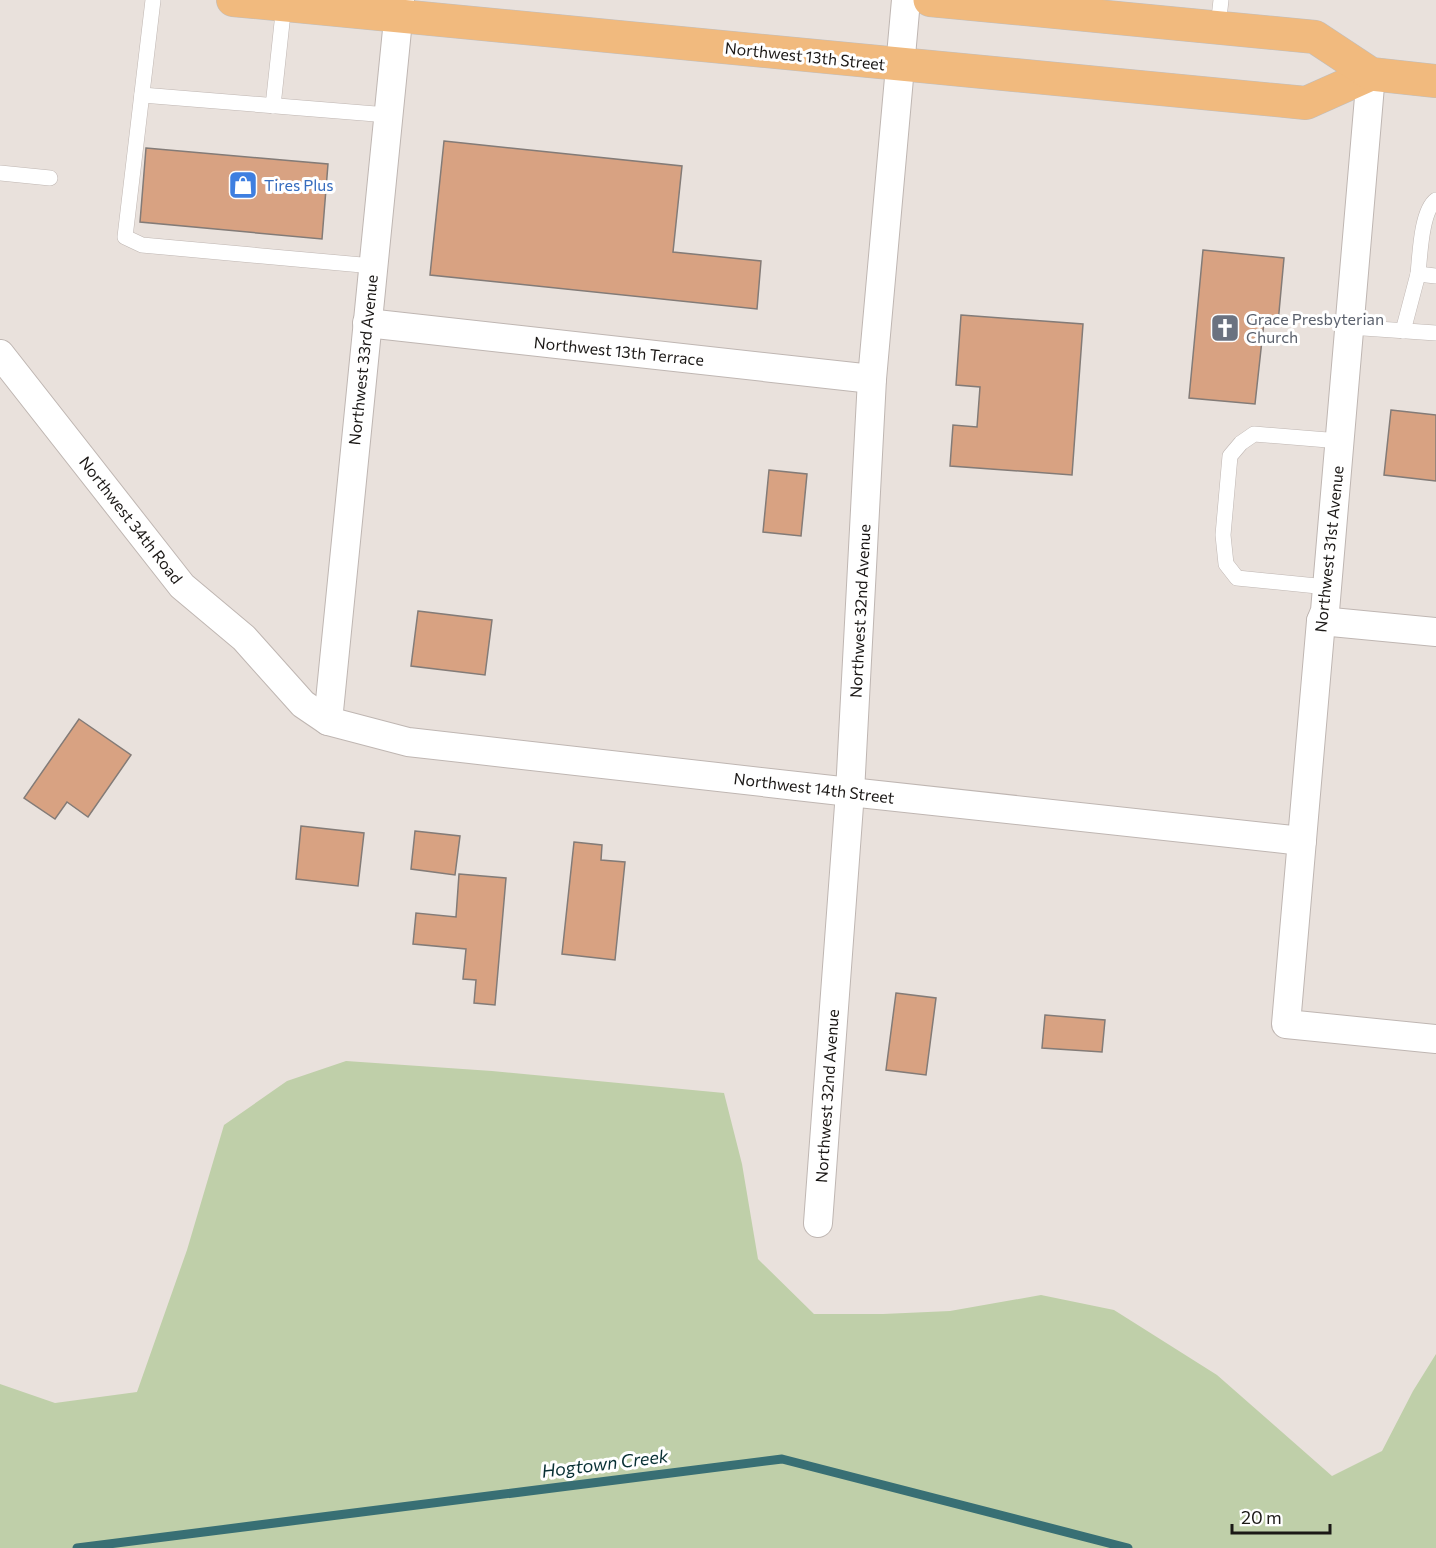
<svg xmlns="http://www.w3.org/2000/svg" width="1436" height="1548" font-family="Commissioner,sans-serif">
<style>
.green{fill:#bfcfa9}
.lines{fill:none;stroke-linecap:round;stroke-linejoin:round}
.stream{stroke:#386f74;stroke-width:9}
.building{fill:#d8a282;stroke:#837b77;stroke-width:1.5}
.lane-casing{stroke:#bfb6b2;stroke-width:16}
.street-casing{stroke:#bfb6b2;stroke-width:30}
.primary-casing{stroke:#bfbebe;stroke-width:34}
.lane{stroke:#fff;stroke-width:15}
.street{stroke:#fff;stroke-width:28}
.primary{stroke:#f1ba7e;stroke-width:33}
.labels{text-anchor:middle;stroke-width:6;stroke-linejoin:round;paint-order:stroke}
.street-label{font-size:16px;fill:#1b1816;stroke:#fff}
.shop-label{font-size:16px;fill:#366cbe;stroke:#fff;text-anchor:start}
.worship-label{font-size:16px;fill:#5b616d;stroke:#fff;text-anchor:start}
.water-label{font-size:18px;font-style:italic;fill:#083034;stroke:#fff}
</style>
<rect width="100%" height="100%" fill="#e9e1dc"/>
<path class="green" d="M346,1061L492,1071L724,1093L742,1164L758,1259L814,1314H883L950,1311L1041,1295L1114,1310L1217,1375L1332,1476L1382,1451L1413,1391L1436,1354V1548H0V1384L55,1403L137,1392L187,1250L224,1125L287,1081Z"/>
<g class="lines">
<path class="stream" d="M77,1548L782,1459L1128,1548"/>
</g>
<g class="building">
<path d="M444,141L682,166L673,252L761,261L757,309L430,275Z"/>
<path d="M146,148L328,164L322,239L140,222Z"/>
<path d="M1203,250L1284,258L1278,323L1264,322L1255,404L1189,398Z"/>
<path d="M961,315L1083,324L1072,475L950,466L953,425L977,427L980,387L956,385Z"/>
<path d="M1391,410L1436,415V481L1384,475Z"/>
<path d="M769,470L807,474L801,536L763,532Z"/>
<path d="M418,611L492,620L485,675L411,666Z"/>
<path d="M79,719L131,755L88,817L67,802L55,819L24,798Z"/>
<path d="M301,826L364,833L358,886L296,879Z"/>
<path d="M415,831L460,836L455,875L411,869Z"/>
<path d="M574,842L602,845L601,860L625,862L615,960L562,954Z"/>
<path d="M459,874L506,878L495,1005L474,1003L476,980L463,979L466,949L413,944L416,913L456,917Z"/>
<path d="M896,993L936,998L926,1075L886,1070Z"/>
<path d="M1045,1015L1105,1020L1102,1052L1042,1048Z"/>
</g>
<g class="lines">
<g class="lane-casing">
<g id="lane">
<path d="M153,0L125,237L142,245L373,266"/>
<path d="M1218,27L1221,0"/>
<path d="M142,95L388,115"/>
<path d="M273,106L284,4"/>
<path d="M0,173L50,178"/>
<path d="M1418,274C1420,256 1421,211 1436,200"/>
<path d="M1349,327L1436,333"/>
<path d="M1403,331L1418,274L1436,276"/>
<path d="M1327,587L1237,578L1226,564L1223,535L1230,456L1241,443L1254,434L1340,441"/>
</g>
</g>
<g class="street-casing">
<g id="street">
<path d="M1371,74L1325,611L1321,621L1286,1024L1436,1039"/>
<path d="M367,323L872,379"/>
<path d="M0,354L182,586L244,638L303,704L328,721L408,742L850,792L1302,841"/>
<path d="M1321,621L1436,632"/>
<path d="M328,721L400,0"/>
<path d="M818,1223L850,792L872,379L906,0"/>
</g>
</g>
<g class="primary-casing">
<g id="primary">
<path d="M233,0L1306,103L1371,74"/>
<path d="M930,0L1315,37L1371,74L1436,81"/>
</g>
</g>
<use href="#lane" class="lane"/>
<use href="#street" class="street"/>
<use href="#primary" class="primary"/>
</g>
<defs>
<g id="shop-square" transform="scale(1.5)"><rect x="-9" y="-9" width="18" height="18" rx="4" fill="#3f7fe0" stroke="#fff"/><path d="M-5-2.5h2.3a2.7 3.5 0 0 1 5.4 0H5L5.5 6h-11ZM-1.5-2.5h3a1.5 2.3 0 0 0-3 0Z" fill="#fff"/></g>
<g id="church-square" transform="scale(1.5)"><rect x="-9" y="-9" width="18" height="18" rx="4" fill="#6b7280" stroke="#fff"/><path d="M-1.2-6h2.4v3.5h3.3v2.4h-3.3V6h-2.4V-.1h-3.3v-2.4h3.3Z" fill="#fff"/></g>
</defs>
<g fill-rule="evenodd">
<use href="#shop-square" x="243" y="185"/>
<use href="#church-square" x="1225" y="328"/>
</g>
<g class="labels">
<g class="street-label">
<text transform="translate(805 56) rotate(6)" y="6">Northwest 13th Street</text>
<text transform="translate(619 351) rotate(6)" y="6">Northwest 13th Terrace</text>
<text transform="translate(363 360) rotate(-84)" y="6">Northwest 33rd Avenue</text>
<text transform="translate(131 520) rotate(52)" y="6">Northwest 34th Road</text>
<text transform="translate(1329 549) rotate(-84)" y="6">Northwest 31st Avenue</text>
<text transform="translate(860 611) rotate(-87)" y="6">Northwest 32nd Avenue</text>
<text transform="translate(814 788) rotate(7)" y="6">Northwest 14th Street</text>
<text transform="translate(827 1096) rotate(-86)" y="6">Northwest 32nd Avenue</text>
</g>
<g class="shop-label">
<text x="264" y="191">Tires Plus</text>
</g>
<g class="worship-label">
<text x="1246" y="325">Grace Presbyterian<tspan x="1246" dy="18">Church</tspan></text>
</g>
<g class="water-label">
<text transform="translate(605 1464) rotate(-7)" y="6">Hogtown Creek</text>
</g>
</g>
<path d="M1232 1524v9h98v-9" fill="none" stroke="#1b1816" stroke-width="3"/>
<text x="1241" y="1524" font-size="18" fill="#1b1816" stroke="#ffffff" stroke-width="4.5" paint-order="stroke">20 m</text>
</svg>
